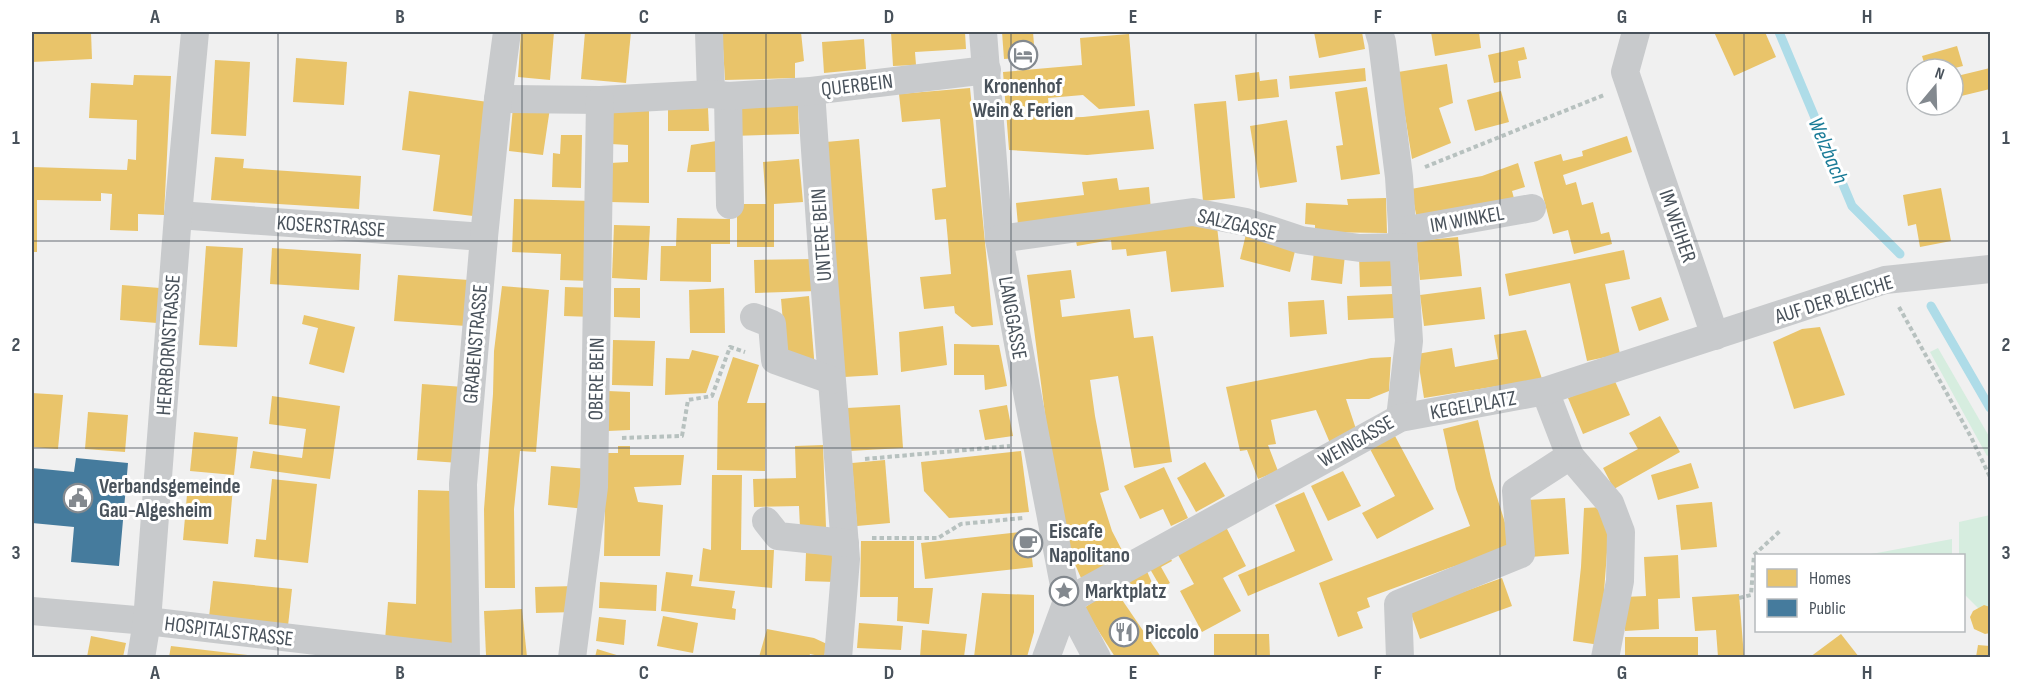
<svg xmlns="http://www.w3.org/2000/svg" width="2022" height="689" font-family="'Sofia Sans Condensed',sans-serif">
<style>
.green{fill:#d6eddf}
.homes{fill:#e9c46a}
.public{fill:#457b9d}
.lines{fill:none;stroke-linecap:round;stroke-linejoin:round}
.stream{stroke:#aedce8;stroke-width:9}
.path{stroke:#b7c1bf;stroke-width:4;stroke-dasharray:4.5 3;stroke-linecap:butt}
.minor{stroke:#c8cacc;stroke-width:28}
.grid{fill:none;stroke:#49525b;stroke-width:1.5;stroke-opacity:0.55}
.labels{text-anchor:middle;stroke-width:6;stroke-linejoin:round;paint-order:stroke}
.street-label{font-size:21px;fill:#49525b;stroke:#fff}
.poi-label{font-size:21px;font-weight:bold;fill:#49525b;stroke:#fff;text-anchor:start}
.water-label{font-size:22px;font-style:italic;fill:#197b97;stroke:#fff}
.neatline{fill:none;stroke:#49525b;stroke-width:2}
.grid-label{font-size:20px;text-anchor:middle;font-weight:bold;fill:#49525b}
</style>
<rect width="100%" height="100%" fill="#f0f0f0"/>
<g class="green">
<path d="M1938,348L1990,438V454L1987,456L1930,352Z"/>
<path d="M1990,515V620L1964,594V556L1959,555V522Z"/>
<path d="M1952,539V555H1866Z"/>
</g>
<g class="homes">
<path d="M32,32H91L92,59L32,62Z"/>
<path d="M521,32H554L550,80L518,77Z"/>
<path d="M585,32H631L626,83L581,79Z"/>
<path d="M722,32H801L804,61L795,63V78L725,80Z"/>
<path d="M891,32H965L966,49L915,52L916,65L893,66Z"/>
<path d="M1002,32H1033L1035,57L1004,59Z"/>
<path d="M1314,32H1362L1365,49L1319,58Z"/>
<path d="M1431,32H1479L1481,48L1435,56Z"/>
<path d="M1714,32H1765L1776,57L1734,76Z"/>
<path d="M1129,34L1135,106L1099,109L1083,95L1048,98L1050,118L1083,117L1149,110L1154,149L1087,155L1009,150L1003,72L1082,65L1080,38Z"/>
<path d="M864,39L866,69L824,73L822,42Z"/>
<path d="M1957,46L1963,66L1951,69H1926L1922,56Z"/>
<path d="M1524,47L1527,59L1518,61L1521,78L1494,83L1488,55Z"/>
<path d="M296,58L347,62L344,105L293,102Z"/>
<path d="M215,60L250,62L246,136L211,134Z"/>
<path d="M1447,64L1453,103L1439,108L1451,143L1412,159L1398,72Z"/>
<path d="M1365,68L1366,81L1290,89L1289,76Z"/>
<path d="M1990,68V89L1953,98V77Z"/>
<path d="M1259,72L1260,81L1277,79L1279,97L1238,101L1235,75Z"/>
<path d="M134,75L171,76L164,215L138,214V231L110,230L112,194L101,193V201L37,200V252H32V167L127,170L128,159L136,160L137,120L89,118L91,83L133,85Z"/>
<path d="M1367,87L1380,174L1341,180L1336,146L1343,145L1335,92Z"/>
<path d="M970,88L993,325L972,327L955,313L954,306L924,309L920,277L951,274L946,219L935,220L932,189L946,187L940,119L902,122L899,94Z"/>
<path d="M409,91L488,102L473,216L433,211L440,155L402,150Z"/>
<path d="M1501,91L1509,122L1475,131L1467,100Z"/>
<path d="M1226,101L1235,198L1203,201L1194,104Z"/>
<path d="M798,104L799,134L732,136L730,106Z"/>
<path d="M513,107L550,108L543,155L509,151Z"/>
<path d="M708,108L709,131H668V109Z"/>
<path d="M611,110H649V203L610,202V163L628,162V145L611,144Z"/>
<path d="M1287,120L1297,182L1260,188L1250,126Z"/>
<path d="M561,135H582L581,188L552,187L553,153L560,154Z"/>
<path d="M1627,136L1632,152L1563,175L1566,185L1576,182L1582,205L1593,202L1601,234L1609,232L1612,244L1574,254L1568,230L1553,234L1534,162L1561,154L1563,161L1583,156L1582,151Z"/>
<path d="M859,139L878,375L844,377L826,142Z"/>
<path d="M723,140L724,172H687L691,145Z"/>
<path d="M215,157L244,159L243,168L361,176L359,209L211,200Z"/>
<path d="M799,159L803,202L774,204V247H737V204H766L763,162Z"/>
<path d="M1518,163L1525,187L1512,191L1515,202L1417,219L1411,189L1482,176Z"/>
<path d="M1117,178L1119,190L1149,187L1151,210L1018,225L1016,203L1084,195L1082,182Z"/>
<path d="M1941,188L1951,241L1920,247L1916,224L1908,226L1903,195Z"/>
<path d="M1386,198L1387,233L1315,232V225L1305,224L1306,203L1348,205L1347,199Z"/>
<path d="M514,199L593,201L590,281L560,280L561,254L512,252Z"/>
<path d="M677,218L730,219V244H711V282L660,281L661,246H676Z"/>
<path d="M1216,218L1224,287L1171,292L1166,251L1127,256L1126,249L1112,250L1111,240L1077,246L1075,237Z"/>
<path d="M614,225L650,226L647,280L612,278Z"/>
<path d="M1246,234L1296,247L1290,272L1240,259Z"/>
<path d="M1458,237L1462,276L1420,280L1416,241Z"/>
<path d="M206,246L243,248L237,347L199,345Z"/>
<path d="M272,248L361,254L359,290L270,284Z"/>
<path d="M1624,250L1630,279L1605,284L1620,354L1587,361L1570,283L1509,296L1505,274Z"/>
<path d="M1314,251L1345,255L1342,284L1311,280Z"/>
<path d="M1359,256H1391L1392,286L1360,287Z"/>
<path d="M816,259L817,291L755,293L754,260Z"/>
<path d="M1071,270L1075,298L1060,300L1062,317L1130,309L1134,338L1153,336L1172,462L1134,468L1118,376L1090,380L1095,416L1109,490L1100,493L1112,531L1126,558L1081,578L1071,555L1046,422L1027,275Z"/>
<path d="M398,275L469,280L466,326L394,321Z"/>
<path d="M122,285L160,288L157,323L120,320Z"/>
<path d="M502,286L549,290L536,452L520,451L514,509L515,588H485L484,509L493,394L494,351Z"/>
<path d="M565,287L594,288L593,317L564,316Z"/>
<path d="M1481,287L1485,319L1424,326L1420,295Z"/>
<path d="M614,288H640V318L614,317Z"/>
<path d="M724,288L725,333H690L689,290Z"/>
<path d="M1393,294L1394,318L1348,320L1347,296Z"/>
<path d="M809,296L815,370L786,357L781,299Z"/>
<path d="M1661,297L1669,320L1639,331L1631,307Z"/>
<path d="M1324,300L1327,334L1290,337L1288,302Z"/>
<path d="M304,315L355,327L344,373L309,364L318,328L302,324Z"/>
<path d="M943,326L947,365L901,372L899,332Z"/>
<path d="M1820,327L1845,395L1794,409L1773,342L1802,329Z"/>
<path d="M1526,330L1542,379L1424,398L1417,354L1452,348L1455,367L1498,359L1494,335Z"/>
<path d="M613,340L655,341L653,386L612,385Z"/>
<path d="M954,344L999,345L1007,386L985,390L984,375H954Z"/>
<path d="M692,350L719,356L706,393L665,395L666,358L689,359Z"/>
<path d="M733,357L759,365L747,403H766L765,471L717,470L718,402Z"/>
<path d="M1391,357L1389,391L1369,399H1346L1356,429L1330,443L1316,410L1271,420L1276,444L1268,445L1278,471L1258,479L1247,450L1240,451L1226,387L1371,358Z"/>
<path d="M1614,379L1630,415L1583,434L1568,398Z"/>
<path d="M422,384L464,387L459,463L417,460Z"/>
<path d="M608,391L630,392V430L608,431Z"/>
<path d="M32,393L63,395L58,449L32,447Z"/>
<path d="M272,396L340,406L330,479L250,468L253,451L302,458L306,429L269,424Z"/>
<path d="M900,405L903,448L849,451L847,408Z"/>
<path d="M1007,405L1013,436L985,440L979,410Z"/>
<path d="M88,412L128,415L125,452L85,449Z"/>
<path d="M1660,416L1680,452L1614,489L1603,468L1638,449L1629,433Z"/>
<path d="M1478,420L1491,478L1513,548L1449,568L1367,598L1370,607L1357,612L1363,628L1338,637L1319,583L1470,526L1456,489L1443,429Z"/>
<path d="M194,432L238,437L234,475L190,471Z"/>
<path d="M1395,436L1434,509L1377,539L1362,513L1395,496L1370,449Z"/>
<path d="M823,445L826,527L800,528L799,506L754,507L753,479L796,478L795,446Z"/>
<path d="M618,446H630V455H684L681,485L634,487L638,502L663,505L660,556H604L606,453H618Z"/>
<path d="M1021,451L1029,512L949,518L924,491L921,462Z"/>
<path d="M885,460L890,523L857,526L852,463Z"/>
<path d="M1205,462L1225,496L1196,512L1177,478Z"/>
<path d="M1691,463L1699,488L1658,500L1651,475Z"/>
<path d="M551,466L589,469L585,509L548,505Z"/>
<path d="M1164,467L1188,518L1171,526L1163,509L1140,519L1124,486Z"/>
<path d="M1343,471L1361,506L1328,521L1311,486Z"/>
<path d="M712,475H742L741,550H774L772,588L699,581L703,548L711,550Z"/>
<path d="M272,479L317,484L308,563L254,557L256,539L266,540Z"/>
<path d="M188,483L233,487L228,544L183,540Z"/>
<path d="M418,490L453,491L457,645L385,640L388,602L416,604Z"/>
<path d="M1304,492L1333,560L1248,596L1238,575L1295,551L1275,505Z"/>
<path d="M1565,498L1569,554L1530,557L1526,500Z"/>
<path d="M1712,502L1717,547L1681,550L1676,505Z"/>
<path d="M1605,507L1608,539L1600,645L1573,641L1581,567L1584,508Z"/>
<path d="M1226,527L1246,566L1223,578L1241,611L1202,632L1180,591L1194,584L1177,553Z"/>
<path d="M1029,531L1033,567L925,579L921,543Z"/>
<path d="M861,541H914V588H933L929,624L897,621L898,597H860Z"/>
<path d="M806,553L836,554L835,582L805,581Z"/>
<path d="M1678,555L1680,598L1658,599L1659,629L1625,631L1624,597L1646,596L1644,557Z"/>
<path d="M1170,557L1172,561L1161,567L1170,583L1161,588L1150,569Z"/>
<path d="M1146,569L1156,592L1140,601L1128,579Z"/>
<path d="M666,572L693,575L691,586L735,591L732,608L736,609L735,620L661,611Z"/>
<path d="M1502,578L1512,606L1420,639L1410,611Z"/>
<path d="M213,581L292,589L288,626L209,617Z"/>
<path d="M600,582L657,585L656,611L599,608Z"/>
<path d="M575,586L576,612L536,613L535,587Z"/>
<path d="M1114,588L1161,657H1115L1084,608Z"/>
<path d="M982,593L1034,595V632L1027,657H974Z"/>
<path d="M1739,594L1744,657H1718L1716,630L1695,631L1692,597Z"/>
<path d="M1984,605L1990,607V633L1985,634L1974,629L1970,617L1973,611Z"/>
<path d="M522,609L527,657H503L486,655L484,611Z"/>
<path d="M663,616L698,623L693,653L657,646Z"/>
<path d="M599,617L626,620L624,645L596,641Z"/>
<path d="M859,623L903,626L901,650L857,648Z"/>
<path d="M767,629L814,638L827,644L824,657L810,654L809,657H759Z"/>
<path d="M922,630L967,634L964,657H920Z"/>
<path d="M1214,634H1269L1270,657H1214Z"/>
<path d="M1841,634L1859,657H1810Z"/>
<path d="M91,636L126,643L123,657H87Z"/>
<rect x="1625" y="637" width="73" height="20"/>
<path d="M1978,645L1990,646V657H1976Z"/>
<path d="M171,646L256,656V657H169Z"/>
<path d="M597,649L623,657H595Z"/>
</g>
<path class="public" d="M76,458L128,463L119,566L71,562L74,527L32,523V468L74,472Z"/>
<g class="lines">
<g class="stream">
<path d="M1779,32L1852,206L1900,254"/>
<path d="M1931,306L1990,408"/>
</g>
<g class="path">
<path d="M1425,167L1604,95"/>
<path d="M1899,307L1971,437L1990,477"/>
<path d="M622,438L682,436L688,400L712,396L730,347L745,352"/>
<path d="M865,459L1010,446"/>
<path d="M872,538H938L961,524L1023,518"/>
<path d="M1739,598L1751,595L1754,555L1780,531"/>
</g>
<g class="minor">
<path d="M709,32L711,94"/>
<path d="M983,32L999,239L1026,387L1067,601L1097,658"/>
<path d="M1379,32L1382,42L1399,177L1409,341L1400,418"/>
<path d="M1636,32L1625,72L1715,336"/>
<path d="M811,91L822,253L846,559L838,658"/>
<path d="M728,96L730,205"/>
<path d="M498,99L600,100L711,94L728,96L811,91L987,70"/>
<path d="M178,215L484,237"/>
<path d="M1402,231L1532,208"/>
<path d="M999,239L1193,212L1246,222L1301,240L1360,248L1402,247"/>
<path d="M754,317L772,324L775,360L831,380"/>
<path d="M1545,391L1570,456L1610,503L1621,532L1620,581L1605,658"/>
<path d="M766,521L778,536L845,543"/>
<path d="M1067,601L1400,418L1545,391L1885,280L1990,269"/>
<path d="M32,611L147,621L461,658"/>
<path d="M141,658L147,621L178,215L195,32"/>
<path d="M466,658L463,484L484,237L498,99L507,32"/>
<path d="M572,658L594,487L600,100"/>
<path d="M1046,658L1067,601"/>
<path d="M1400,658L1398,604L1521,554L1516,491L1570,456"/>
</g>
</g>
<path class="grid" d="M278,32V658M522,32V658M766,32V658M1011,32V658M1256,32V658M1500,32V658M1744,32V658M32,241H1990M32,448H1990"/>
<defs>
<g id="hotel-ring" transform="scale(1.5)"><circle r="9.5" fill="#fff" stroke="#83898f" stroke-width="1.5"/><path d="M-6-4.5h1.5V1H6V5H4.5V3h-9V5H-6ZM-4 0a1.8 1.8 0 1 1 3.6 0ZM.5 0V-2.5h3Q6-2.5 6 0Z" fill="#83898f"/></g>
<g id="civic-ring" transform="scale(1.5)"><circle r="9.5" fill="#fff" stroke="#83898f" stroke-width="1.5"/><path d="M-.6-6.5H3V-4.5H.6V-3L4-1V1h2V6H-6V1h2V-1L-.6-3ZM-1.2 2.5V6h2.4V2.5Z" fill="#83898f"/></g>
<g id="cafe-ring" transform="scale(1.5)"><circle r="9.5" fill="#fff" stroke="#83898f" stroke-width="1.5"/><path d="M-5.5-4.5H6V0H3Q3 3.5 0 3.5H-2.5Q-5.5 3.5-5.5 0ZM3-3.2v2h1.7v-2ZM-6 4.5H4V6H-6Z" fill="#83898f"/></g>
<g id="sight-ring" transform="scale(1.5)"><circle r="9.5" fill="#fff" stroke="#83898f" stroke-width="1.5"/><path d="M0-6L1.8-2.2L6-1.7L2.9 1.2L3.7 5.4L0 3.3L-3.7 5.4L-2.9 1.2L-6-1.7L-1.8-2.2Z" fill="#83898f"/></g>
<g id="restaurant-ring" transform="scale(1.5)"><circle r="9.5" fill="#fff" stroke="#83898f" stroke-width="1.5"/><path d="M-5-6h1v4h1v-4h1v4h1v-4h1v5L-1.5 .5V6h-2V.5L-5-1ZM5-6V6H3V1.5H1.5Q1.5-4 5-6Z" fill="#83898f"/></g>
</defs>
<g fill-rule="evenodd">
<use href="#hotel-ring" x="1023" y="55"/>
<use href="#civic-ring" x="78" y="498"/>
<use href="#cafe-ring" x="1028" y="543"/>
<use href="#sight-ring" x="1064" y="591"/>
<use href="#restaurant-ring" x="1124" y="632"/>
</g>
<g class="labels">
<g class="street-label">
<text transform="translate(857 85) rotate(-7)" y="7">QUERBEIN</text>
<text transform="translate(1467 219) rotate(-10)" y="7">IM WINKEL</text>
<text transform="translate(1237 224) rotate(13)" y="7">SALZGASSE</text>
<text transform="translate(331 226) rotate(4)" y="7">KOSERSTRASSE</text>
<text transform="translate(1678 226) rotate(71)" y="7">IM WEIHER</text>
<text transform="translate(821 235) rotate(-94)" y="7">UNTERE BEIN</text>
<text transform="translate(1834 299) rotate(-17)" y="7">AUF DER BLEICHE</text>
<text transform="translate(1013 318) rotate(80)" y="7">LANGGASSE</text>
<text transform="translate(475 344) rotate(-85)" y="7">GRABENSTRASSE</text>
<text transform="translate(168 345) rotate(-86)" y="7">HERRBORNSTRASSE</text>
<text transform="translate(596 379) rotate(-89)" y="7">OBERE BEIN</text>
<text transform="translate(1473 405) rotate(-10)" y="7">KEGELPLATZ</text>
<text transform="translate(1356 441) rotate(-30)" y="7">WEINGASSE</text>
<text transform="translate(229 631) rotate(7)" y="7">HOSPITALSTRASSE</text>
</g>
<g class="poi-label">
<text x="1023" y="93" text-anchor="middle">Kronenhof<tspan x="1023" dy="24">Wein &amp; Ferien</tspan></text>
<text x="99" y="493">Verbandsgemeinde<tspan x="99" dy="24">Gau-Algesheim</tspan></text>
<text x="1049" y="538">Eiscafe<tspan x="1049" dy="24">Napolitano</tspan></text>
<text x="1085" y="598">Marktplatz</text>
<text x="1145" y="639">Piccolo</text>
</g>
<g class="water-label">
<text transform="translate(1829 150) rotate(67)" y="8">Welzbach</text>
</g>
</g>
<rect width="2022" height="689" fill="none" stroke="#ffffff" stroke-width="66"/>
<rect x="1755" y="554" width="210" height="78" fill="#ffffff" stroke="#b6babd" stroke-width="1.5"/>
<rect x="1767" y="569" width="30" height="18" fill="#e9c46a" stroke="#b6babd" stroke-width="1.5"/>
<text x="1809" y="584" font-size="18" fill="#49525b">Homes</text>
<rect x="1767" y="599" width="30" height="18" fill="#457b9d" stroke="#b6babd" stroke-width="1.5"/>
<text x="1809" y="614" font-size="18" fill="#49525b">Public</text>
<g transform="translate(1935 87) rotate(19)"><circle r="28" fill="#ffffff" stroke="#b6babd" stroke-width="1.5"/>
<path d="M0-4.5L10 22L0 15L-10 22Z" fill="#83898f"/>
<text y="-9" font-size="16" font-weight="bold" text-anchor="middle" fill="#49525b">N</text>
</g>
<rect x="33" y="33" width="1956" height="623" class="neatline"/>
<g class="grid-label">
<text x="155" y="23">A</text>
<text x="400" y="23">B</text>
<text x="644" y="23">C</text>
<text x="889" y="23">D</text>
<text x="1133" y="23">E</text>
<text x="1378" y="23">F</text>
<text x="1622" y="23">G</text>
<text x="1867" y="23">H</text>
<text x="16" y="144">1</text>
<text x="2006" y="144">1</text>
<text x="16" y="351">2</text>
<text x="2006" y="351">2</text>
<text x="16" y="559">3</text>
<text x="2006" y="559">3</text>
<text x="155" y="679">A</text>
<text x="400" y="679">B</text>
<text x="644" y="679">C</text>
<text x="889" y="679">D</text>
<text x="1133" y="679">E</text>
<text x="1378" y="679">F</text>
<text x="1622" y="679">G</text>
<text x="1867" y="679">H</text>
</g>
</svg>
